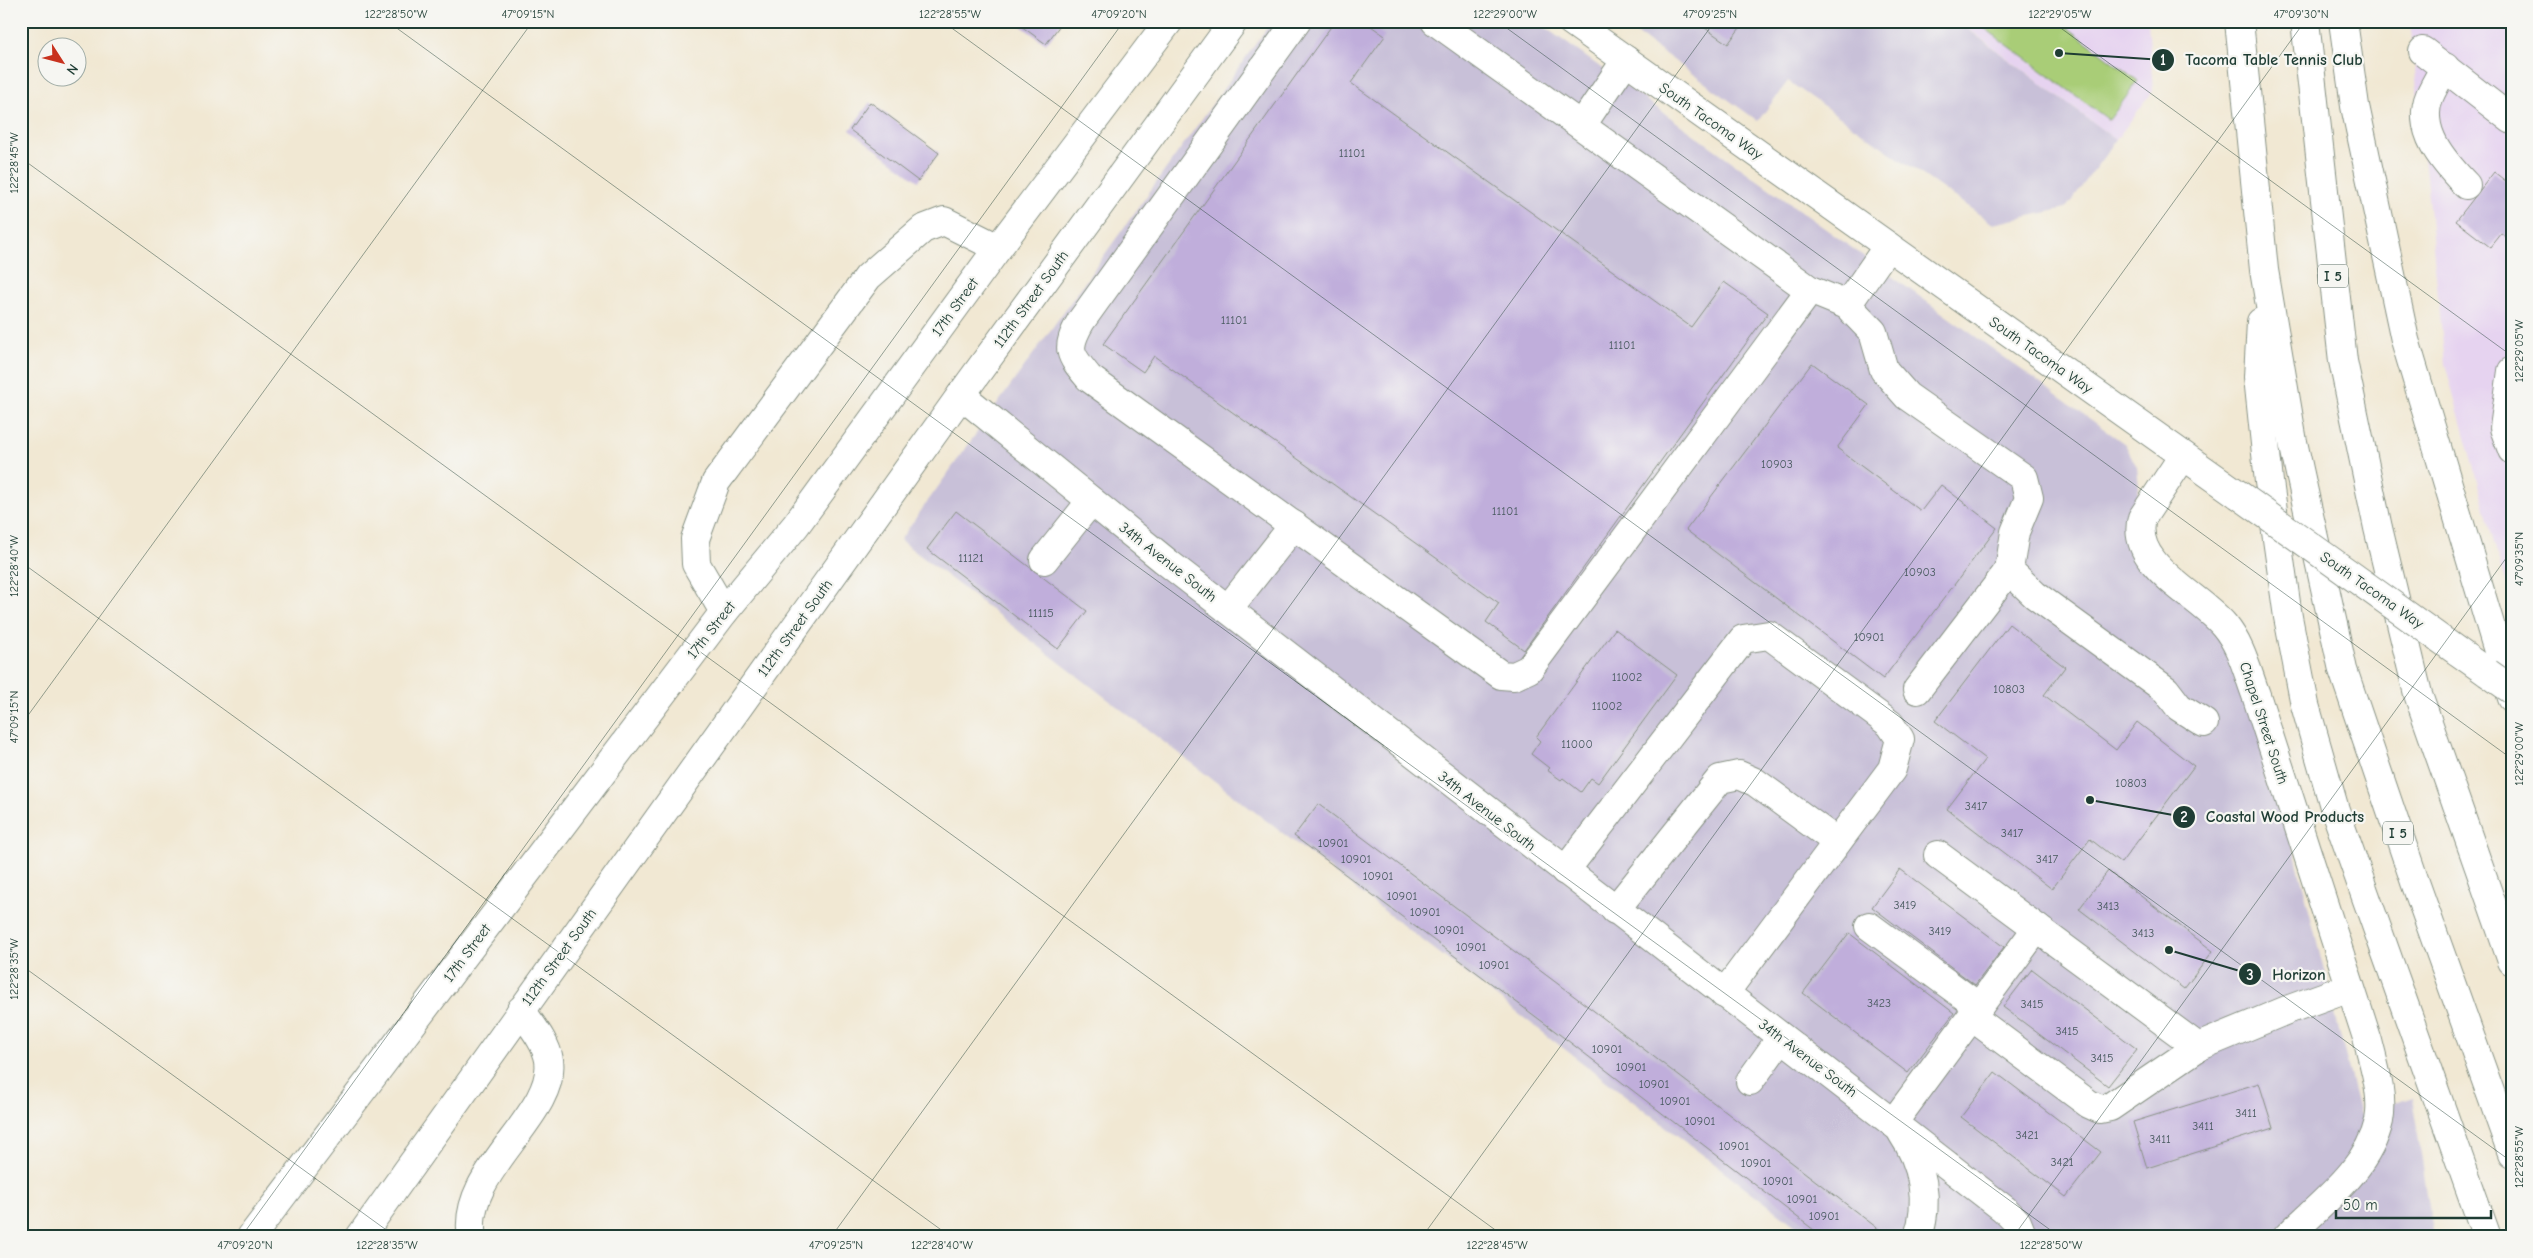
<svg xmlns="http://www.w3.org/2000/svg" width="2533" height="1258" font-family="'Comic Neue',sans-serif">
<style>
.built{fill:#e6d3f0}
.industrial{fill:#c8c0d8}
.green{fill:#a9cd77;stroke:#648556}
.building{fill:#c0aedb}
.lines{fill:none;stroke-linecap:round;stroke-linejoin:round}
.minor-casing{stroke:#889284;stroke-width:30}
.highway-casing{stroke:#889284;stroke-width:30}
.minor{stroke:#fff;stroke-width:28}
.highway{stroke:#fff;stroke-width:28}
.minor-bridge-casing{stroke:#889284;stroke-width:30;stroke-linecap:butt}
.minor-bridge{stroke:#fff;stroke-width:28}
.ticks{fill:none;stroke:#1f3d34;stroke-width:1;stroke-opacity:0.45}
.labels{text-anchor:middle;stroke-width:4.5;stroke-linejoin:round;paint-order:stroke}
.number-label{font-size:12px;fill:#47595e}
.shield{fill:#f6f6f2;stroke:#60746d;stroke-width:1}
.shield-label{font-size:14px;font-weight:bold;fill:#1f3d34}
.street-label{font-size:15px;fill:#1f3d34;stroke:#f6f6f2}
.leader{fill:none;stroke:#1f3d34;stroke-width:2}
.callout-dot{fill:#1f3d34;stroke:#f6f6f2;stroke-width:2}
.mark-label{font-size:15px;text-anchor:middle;font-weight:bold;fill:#fff}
.callout-label{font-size:16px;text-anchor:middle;font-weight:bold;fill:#1f3d34;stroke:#f6f6f2;stroke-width:4.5;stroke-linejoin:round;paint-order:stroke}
.neatline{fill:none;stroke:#1f3d34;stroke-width:2}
.ticks-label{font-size:12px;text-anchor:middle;fill:#1f3d34}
</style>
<rect width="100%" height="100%" fill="#f6f6f2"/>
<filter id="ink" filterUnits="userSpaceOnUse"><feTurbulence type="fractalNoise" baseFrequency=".02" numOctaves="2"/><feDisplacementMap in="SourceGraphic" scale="10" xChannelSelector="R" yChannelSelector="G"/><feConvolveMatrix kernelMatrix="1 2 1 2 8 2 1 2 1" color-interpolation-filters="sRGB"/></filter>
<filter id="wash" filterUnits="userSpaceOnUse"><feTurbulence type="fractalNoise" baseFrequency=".0096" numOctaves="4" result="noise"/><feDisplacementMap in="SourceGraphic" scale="20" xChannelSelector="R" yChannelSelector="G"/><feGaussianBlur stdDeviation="1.12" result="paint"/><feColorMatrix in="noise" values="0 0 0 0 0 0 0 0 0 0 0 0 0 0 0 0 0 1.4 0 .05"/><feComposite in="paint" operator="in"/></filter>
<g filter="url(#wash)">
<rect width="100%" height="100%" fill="#f1e8d3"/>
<g class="built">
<path d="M1958,21H2148L2153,91L2116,140Z"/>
<path d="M2410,21H2512V608L2445,364Z"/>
</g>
<g class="industrial">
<path d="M1272,21H1536L2125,444L2137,467L2139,486L2138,496L2129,515L2128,525L2221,630L2256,698L2360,1114L2412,1097L2434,1237H1810L900,540Z"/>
<path d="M1619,21H1957L2116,140L2066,208L1993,224L1788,81L1758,121Z"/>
</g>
<path class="green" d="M1981,21H2059L2138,81L2109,120L1979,24Z"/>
<g id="blocks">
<g class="building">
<path d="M1014,21H1063L1046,44Z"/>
<path d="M1335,21H1364L1385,36L1351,83L1691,327L1724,282L1768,313L1524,650L1486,622L1499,603L1154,356L1143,372L1103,344Z"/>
<path d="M1695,21H1745L1728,44Z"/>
<path d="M870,102L939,153L918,181L850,130Z"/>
<path d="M2494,172L2512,186V241L2501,233L2490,247L2456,221Z"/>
<path d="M1812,363L1869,405L1837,448L1921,511L1941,485L1997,528L1883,679L1686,530Z"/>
<path d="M956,511L1087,611L1058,649L927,549Z"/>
<path d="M2009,624L2065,667L2044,695L2116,750L2137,722L2194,766L2121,863L2090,839L2052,889L1947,809L1985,759L1935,721Z"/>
<path d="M1615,629L1677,675L1598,783L1591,778L1581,792L1563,778L1561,780L1547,770L1549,768L1531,754L1540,741L1536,737Z"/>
<path d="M1318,804L1598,1014L1889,1237H1823L1567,1040L1294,836Z"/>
<path d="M1900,869L2004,947L1975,985L1872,907Z"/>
<path d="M2108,871L2213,951L2184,989L2079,909Z"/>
<path d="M1849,933L1954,1013L1908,1073L1803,993Z"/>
<path d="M2032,969L2137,1049L2108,1086L2003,1007Z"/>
<path d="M1995,1072L2101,1152L2066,1197L1961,1117Z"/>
<path d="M2259,1083L2273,1128L2147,1168L2133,1122Z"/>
</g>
</g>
</g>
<g filter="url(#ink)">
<use href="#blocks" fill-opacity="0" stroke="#889284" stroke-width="1"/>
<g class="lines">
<g class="minor-casing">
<g id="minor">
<path d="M1297,21L1081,321C1065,349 1069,354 1089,378L1501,675L1514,676L1529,669L1810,290"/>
<path d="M1435,21L1810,290L1847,305L1873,332L1884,370L1907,396L2024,478L2029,498L2015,532L2009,570L2035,595L2166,690L2179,707L2204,723"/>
<path d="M1571,21L2239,495"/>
<path d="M2423,51L2512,120"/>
<path d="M2445,67C2440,76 2434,86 2430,95C2415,130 2444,162 2466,185"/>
<path d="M1582,125L1626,60"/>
<path d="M1847,305L1888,246"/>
<path d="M2512,371L2504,428L2512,450"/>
<path d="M961,395L1168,563L2004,1209L2017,1222L2023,1237"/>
<path d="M2183,456L2142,518C2129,565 2198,594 2224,625C2241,645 2247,671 2256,695L2368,1041C2374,1066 2384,1095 2379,1121C2368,1170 2321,1203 2287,1237"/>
<path d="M1044,560L1091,501"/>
<path d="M1228,609L1294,525"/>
<path d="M724,612L696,564L695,539L716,482L868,277L923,229L944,221L998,248"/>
<path d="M2457,651L2488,673"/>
<path d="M1917,690L2009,570"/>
<path d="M1938,855L2198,1047"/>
<path d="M1565,871L1743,639L1769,635L1890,724L1900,739L1892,769L1724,994"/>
<path d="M1615,910L1720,779L1739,775L1755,782L1837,842"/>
<path d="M1869,926L1979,1007"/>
<path d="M1972,1017L2089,1104L2100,1109L2110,1107L2198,1047L2287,1010L2350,987"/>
<path d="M1750,1081L1781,1038"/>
<path d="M1893,1123L2037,928"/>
<path d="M1902,1133C1923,1164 1930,1201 1918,1237"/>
<path d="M251,1237L724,612L796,525L998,248L1169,21"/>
<path d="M360,1237L961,395L1234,21"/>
<path d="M472,1237C459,1172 557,1115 549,1060C546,1042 531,1025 521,1010"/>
</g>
</g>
<g class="highway-casing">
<g id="highway">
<path d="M2239,21L2264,270L2293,442L2343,670L2416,885L2512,1153"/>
<path d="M2305,21L2343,361L2378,528L2418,694L2512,961"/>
<path d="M2343,21L2355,106L2405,340L2512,698"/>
<path d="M2261,322L2258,377L2269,482L2288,617L2305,705L2335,810L2487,1237"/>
</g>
</g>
<use href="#minor" class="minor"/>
<use href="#highway" class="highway"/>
<g class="minor-bridge-casing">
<g id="minor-bridge">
<path d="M2239,495L2457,651"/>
<path d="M2488,673L2512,690"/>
</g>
</g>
<use href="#minor-bridge" class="minor-bridge"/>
</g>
</g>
<path class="ticks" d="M387,21L2060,1237M942,21L2512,1162M1497,21L2512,759M2051,21L2512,356M21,158L1505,1237M21,562L951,1237M21,725L533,21M21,965L396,1237M241,1237L1124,21M831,1237L1715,21M1422,1237L2305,21M2013,1237L2512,550"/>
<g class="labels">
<g class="number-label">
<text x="1352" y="157">11101</text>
<text x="1234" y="324">11101</text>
<text x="1622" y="349">11101</text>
<text x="1777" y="468">10903</text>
<text x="1505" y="515">11101</text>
<text x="971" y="562">11121</text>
<text x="1920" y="576">10903</text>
<text x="1041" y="617">11115</text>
<text x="1869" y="641">10901</text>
<text x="1627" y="681">11002</text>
<text x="2009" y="693">10803</text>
<text x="1607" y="710">11002</text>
<text x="1577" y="748">11000</text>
<text x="2131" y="787">10803</text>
<text x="1976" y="810">3417</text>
<text x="2012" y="837">3417</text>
<text x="1333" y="847">10901</text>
<text x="1356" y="863">10901</text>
<text x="2047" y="863">3417</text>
<text x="1378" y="880">10901</text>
<text x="1402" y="900">10901</text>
<text x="1905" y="909">3419</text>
<text x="2108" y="910">3413</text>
<text x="1425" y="916">10901</text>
<text x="1449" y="934">10901</text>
<text x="1940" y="935">3419</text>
<text x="2143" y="937">3413</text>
<text x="1471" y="951">10901</text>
<text x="1494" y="969">10901</text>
<text x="1879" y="1007">3423</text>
<text x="2032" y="1008">3415</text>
<text x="2067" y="1035">3415</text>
<text x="1607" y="1053">10901</text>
<text x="2102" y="1062">3415</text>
<text x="1631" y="1071">10901</text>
<text x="1654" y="1088">10901</text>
<text x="1675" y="1105">10901</text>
<text x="2246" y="1117">3411</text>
<text x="1700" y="1125">10901</text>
<text x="2203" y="1130">3411</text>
<text x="2027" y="1139">3421</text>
<text x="2160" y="1143">3411</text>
<text x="1734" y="1150">10901</text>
<text x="2062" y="1166">3421</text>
<text x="1756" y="1167">10901</text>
<text x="1778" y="1185">10901</text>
<text x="1802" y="1203">10901</text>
<text x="1824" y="1220">10901</text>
</g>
<g class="shield">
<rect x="2318" y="264.5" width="30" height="23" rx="4"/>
<rect x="2383" y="821.5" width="30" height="23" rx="4"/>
</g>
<g class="shield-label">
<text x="2333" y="281">I 5</text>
<text x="2398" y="838">I 5</text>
</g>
<g class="street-label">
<text transform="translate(1711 121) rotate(35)" y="5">South Tacoma Way</text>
<text transform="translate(1031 299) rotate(-54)" y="5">112th Street South</text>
<text transform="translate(955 307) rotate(-54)" y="5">17th Street</text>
<text transform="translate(2041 355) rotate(35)" y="5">South Tacoma Way</text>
<text transform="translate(1168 562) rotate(38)" y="5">34th Avenue South</text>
<text transform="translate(2372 590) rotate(35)" y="5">South Tacoma Way</text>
<text transform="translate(795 628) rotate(-54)" y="5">112th Street South</text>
<text transform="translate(711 630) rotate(-52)" y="5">17th Street</text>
<text transform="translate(2264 723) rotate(72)" y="5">Chapel Street South</text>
<text transform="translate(1487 811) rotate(38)" y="5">34th Avenue South</text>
<text transform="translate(467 953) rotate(-53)" y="5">17th Street</text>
<text transform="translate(559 957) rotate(-54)" y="5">112th Street South</text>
<text transform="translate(1808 1058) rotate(37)" y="5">34th Avenue South</text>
</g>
</g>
<path class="leader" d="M2059 53L2163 60M2090 800L2184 817M2169 950L2250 974"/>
<g class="callout-dot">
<circle cx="2059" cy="53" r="5"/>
<circle cx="2090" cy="800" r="5"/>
<circle cx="2169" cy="950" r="5"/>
<circle cx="2163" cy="60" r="12"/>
<circle cx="2184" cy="817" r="12"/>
<circle cx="2250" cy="974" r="12"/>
</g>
<g class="mark-label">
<text x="2163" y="65">1</text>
<text x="2184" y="822">2</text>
<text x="2250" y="980">3</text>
</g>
<g class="callout-label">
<text x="2274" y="65">Tacoma Table Tennis Club</text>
<text x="2285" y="822">Coastal Wood Products</text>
<text x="2299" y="980">Horizon</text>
</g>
<rect width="2533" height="1258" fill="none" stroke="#f6f6f2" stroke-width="55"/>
<g transform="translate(62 62) rotate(126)"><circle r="24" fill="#f6f6f2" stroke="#a0aca6"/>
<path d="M0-4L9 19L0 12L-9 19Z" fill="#c8321e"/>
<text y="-8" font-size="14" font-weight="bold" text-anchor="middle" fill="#1f3d34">N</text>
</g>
<path d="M2336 1210v8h155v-8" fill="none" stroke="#1f3d34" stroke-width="2.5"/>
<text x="2343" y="1210" font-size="15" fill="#1f3d34" stroke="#f6f6f2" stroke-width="4" paint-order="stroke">50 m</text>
<rect x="28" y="28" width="2478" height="1202" class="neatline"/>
<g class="ticks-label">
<text x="396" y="18">122°28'50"W</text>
<text x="528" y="18">47°09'15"N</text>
<text x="950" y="18">122°28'55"W</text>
<text x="1119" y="18">47°09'20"N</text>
<text x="1505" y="18">122°29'00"W</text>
<text x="1710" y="18">47°09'25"N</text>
<text x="2060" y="18">122°29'05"W</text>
<text x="2301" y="18">47°09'30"N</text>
<text transform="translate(14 163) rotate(-90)" y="4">122°28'45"W</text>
<text transform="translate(2519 351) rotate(-90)" y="4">122°29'05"W</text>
<text transform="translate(2519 559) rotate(-90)" y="4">47°09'35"N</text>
<text transform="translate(14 566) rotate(-90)" y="4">122°28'40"W</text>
<text transform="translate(14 717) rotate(-90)" y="4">47°09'15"N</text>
<text transform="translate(2519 754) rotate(-90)" y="4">122°29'00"W</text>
<text transform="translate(14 969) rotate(-90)" y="4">122°28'35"W</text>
<text transform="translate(2519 1157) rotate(-90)" y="4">122°28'55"W</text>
<text x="245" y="1249">47°09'20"N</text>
<text x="387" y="1249">122°28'35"W</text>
<text x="836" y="1249">47°09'25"N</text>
<text x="942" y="1249">122°28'40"W</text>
<text x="1497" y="1249">122°28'45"W</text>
<text x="2051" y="1249">122°28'50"W</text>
</g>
</svg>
